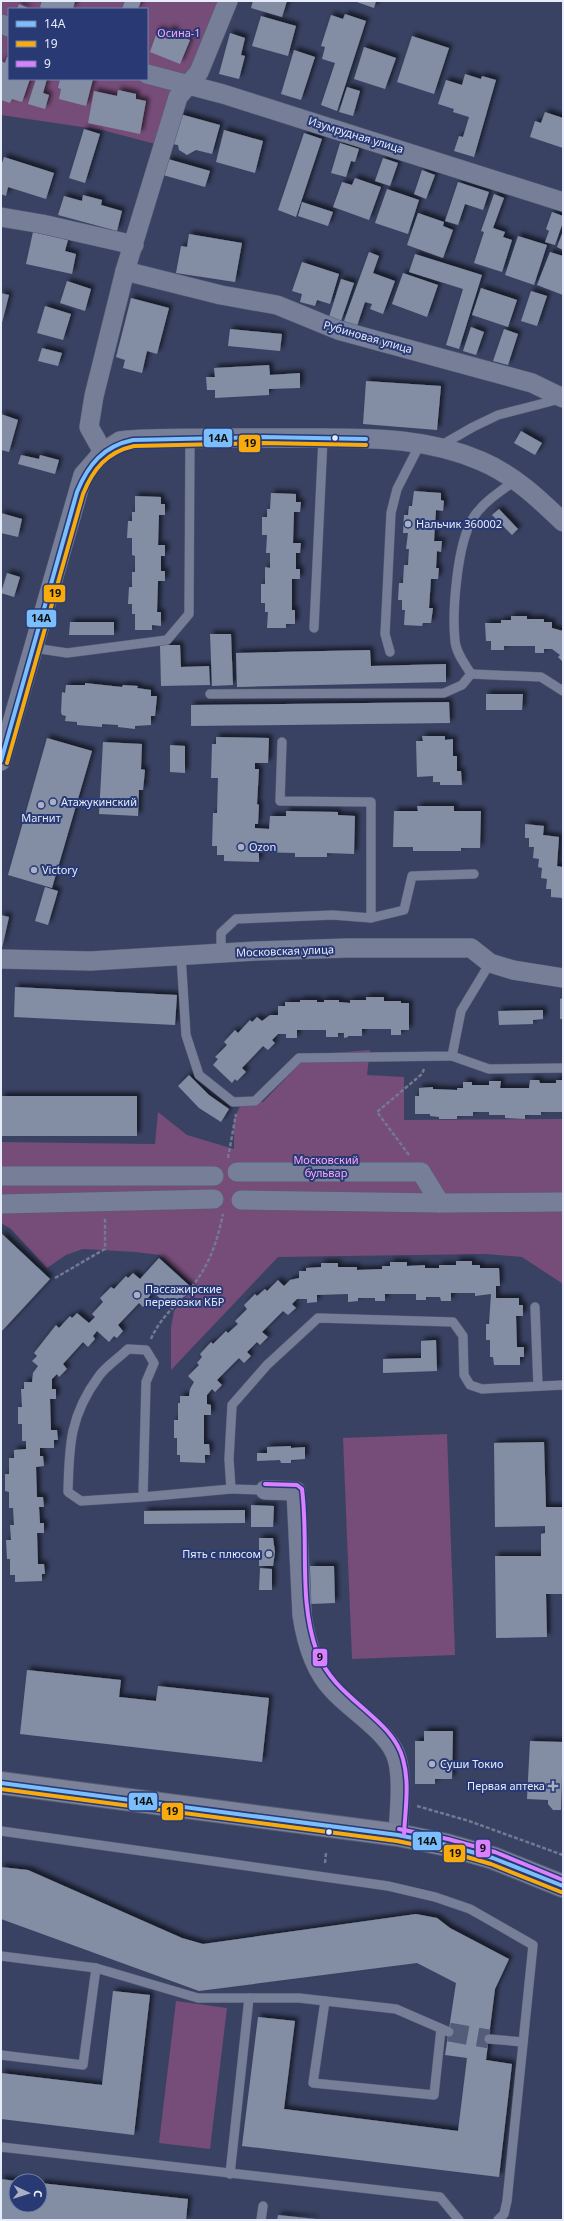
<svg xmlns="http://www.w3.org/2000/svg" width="564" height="2221" font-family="'Noto Sans',sans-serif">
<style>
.green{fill:#764c78;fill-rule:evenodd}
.building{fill:#838ea4;filter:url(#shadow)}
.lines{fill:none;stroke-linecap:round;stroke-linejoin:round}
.street-tunnel{stroke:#535c79;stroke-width:19;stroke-dasharray:19 10;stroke-linecap:butt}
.lane-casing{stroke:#575e75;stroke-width:10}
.street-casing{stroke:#575e75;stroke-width:20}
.secondary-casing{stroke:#575e75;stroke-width:24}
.path{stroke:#727990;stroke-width:2.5;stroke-dasharray:4 2;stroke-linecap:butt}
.lane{stroke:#767e98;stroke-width:9}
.street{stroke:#767e98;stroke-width:19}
.secondary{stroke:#7c8299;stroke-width:22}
.bus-1-casing{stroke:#283973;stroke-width:7}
.bus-2-casing{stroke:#283973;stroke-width:7}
.bus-3-casing{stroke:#283973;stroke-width:7}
.bus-1{stroke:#7abffc;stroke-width:4}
.bus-2{stroke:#f8ab0d;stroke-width:4}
.bus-3{stroke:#d880ff;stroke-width:4}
.bus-dot{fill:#e6ecfa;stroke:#283973;stroke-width:1.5}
.poi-dot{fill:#a9b0c5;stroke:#283973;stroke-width:1.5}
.labels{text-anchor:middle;stroke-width:4;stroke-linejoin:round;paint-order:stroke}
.park-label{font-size:11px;fill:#fda7f8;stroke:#283973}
.street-label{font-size:11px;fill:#e6ecfa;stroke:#283973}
.poi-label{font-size:11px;fill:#e6ecfa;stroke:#283973;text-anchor:start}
.line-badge{stroke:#283973;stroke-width:1.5}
.pale-badge-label{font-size:11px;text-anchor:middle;font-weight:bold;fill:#111}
</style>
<defs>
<filter id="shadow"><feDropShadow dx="3.5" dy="-3.5" stdDeviation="2" flood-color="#0009"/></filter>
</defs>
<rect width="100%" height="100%" fill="#394262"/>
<g class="green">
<path d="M1,1H228L163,146L102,130L1,115ZM9,9H147V79H9Z"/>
<path d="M370,1050L367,1075L404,1077V1120L563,1119V1284L522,1257L486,1254L278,1257L171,1370V1327L174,1311L194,1286L160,1255L135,1252L83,1249L66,1255L47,1268L11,1229L1,1223V1142L155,1144L158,1112L187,1135L234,1149V1119L241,1104L263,1102L308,1055Z"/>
<path d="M447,1434L455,1655L352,1659L343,1438Z"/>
<path d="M176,2001L227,2008L210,2149L159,2143Z"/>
</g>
<g class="building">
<path d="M42,1H75L73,9H45L40,7Z"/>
<path d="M125,1H141L138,9H122Z"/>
<path d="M253,1H287L282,17L251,8Z"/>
<path d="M354,1H376L374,8Z"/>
<path d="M19,4L30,9H17Z"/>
<path d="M345,14L366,21L337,111L321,105L335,63L322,59L325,47L321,46L331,15L343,19Z"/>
<path d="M261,16L296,26L288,56L252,46Z"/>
<path d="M158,29L168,33L169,29L176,31L175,35L190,40L180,64L150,52Z"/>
<path d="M230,33L245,38L241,55L245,56L239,79L219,74Z"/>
<path d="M412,36L449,48L434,94L397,82Z"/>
<path d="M364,47L396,58L385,89L354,79Z"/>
<path d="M294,50L315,57L301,100L281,94Z"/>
<path d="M7,57L9,58V79H30L22,102L12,99L10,103L1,100V61L5,63Z"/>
<path d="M465,74L481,79L482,76L496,80L474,157L454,151L459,136L463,137L469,117L453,112L454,109L438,104L446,80L462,85Z"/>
<path d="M36,79H47L43,93L49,95L45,109L28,104Z"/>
<path d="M60,79H93L86,106L59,99L61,89L58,88Z"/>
<path d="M347,87L360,91L353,116L339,112Z"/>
<path d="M118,90L136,94V99L146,101L140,134L88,123L94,91L117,96Z"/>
<path d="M545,112L563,118V148L530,137L535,121L541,123Z"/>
<path d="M180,114L220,125L212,154L196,150L187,155L179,150L178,145L172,144Z"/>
<path d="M84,129L100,134L85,183L69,178Z"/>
<path d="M224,130L263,141L255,173L216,162Z"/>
<path d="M304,133L322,139L296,217L278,210Z"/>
<path d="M340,143L359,149L355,162L351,161L346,177L331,173Z"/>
<path d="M4,157L54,173L46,199L8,187L6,196L1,194V166Z"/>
<path d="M383,158L398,163L390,186L375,181Z"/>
<path d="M168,159L210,171L205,187L163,175Z"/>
<path d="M422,170L435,175L426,199L414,194Z"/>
<path d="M355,178L381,187L369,220L333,207L342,182L352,185Z"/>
<path d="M458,182L489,192L483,210L465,204L458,225L445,221Z"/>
<path d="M387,189L419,200L408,234L375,223Z"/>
<path d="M494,194L504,198L493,228L505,232L503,237L512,240L502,272L474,263L484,232L481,231Z"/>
<path d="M83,195L102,200L101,205L122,211L117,231L58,215L64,196L82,201Z"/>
<path d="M302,202L333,212L328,226L298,216Z"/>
<path d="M552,212L563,216V222L555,245L545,242L549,231L546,229Z"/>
<path d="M418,213L444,222L443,226L453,230L443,258L407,245Z"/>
<path d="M563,231V250L557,247Z"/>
<path d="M33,232L68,240L65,251L76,254L72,274L26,264Z"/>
<path d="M189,234L242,243L235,282L176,273L181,246L187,247Z"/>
<path d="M518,236L547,245L534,285L505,275Z"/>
<path d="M369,252L379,256L373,273L395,281L383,314L370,309L372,304L365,302L357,326L344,321Z"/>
<path d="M550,252L563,256V295L537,285Z"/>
<path d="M415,254L482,275L459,349L446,345L463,289L409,272Z"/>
<path d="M302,262L339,274L330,304L317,300L315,306L300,302L302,294L292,291Z"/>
<path d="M403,273L438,285L427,317L392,304Z"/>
<path d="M341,279L354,283L341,321L329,317Z"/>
<path d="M67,281L91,289L85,311L60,303Z"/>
<path d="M481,288L517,300L508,327L472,315Z"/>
<path d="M531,291L547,296L537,326L521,321Z"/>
<path d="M1,293L9,295L2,323H1Z"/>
<path d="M131,298L169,308L157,354L147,351L142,373L123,368L125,360L116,357Z"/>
<path d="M45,306L71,314L63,340L37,333Z"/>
<path d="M471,327L484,332L476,355L463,351Z"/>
<path d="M230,329L282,334L280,351L228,346Z"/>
<path d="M504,329L518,334L508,365L493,361Z"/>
<path d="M42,348L62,353L58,366L38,361Z"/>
<path d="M269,365L270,375L300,373V388L269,389V395L215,398V390H207L206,377H215L214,368Z"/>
<path d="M366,381L441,386L437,430L363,424Z"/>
<path d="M1,414L18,420L9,452L1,450Z"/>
<path d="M521,431L542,443L535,455L514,443Z"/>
<path d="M21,455L39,459L40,455L59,460L55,474L18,464Z"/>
<path d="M414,491L441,493V500L444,501L443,511L436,510L434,541H442L441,552L437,551L436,568H439L438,579H431L429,608H433L431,623H423L422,626L404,625L405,610H402V600H398L399,583H403L404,565H408L409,549H406L408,533H403L404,515H408L409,506H412Z"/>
<path d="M271,493L296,494V502H301L300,512H294L293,543H301L300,553H296V569H300V579H292V610H295V624H286V628H267L268,612H265V603H261V584H265V567L270,568V553H266L267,535H262V517H267V509H270Z"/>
<path d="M135,496L161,497V504H165V515H159L158,545H165V556H161V571H165V581H158L157,612H161V626L152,625V630H135V614H132V604H128L129,587H132V572H135V556L132,555V538H127L128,521H132V512H135Z"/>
<path d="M499,509L518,529L512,535L492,515Z"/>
<path d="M1,513L22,519L18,537L1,533Z"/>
<path d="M7,573L20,577L14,597L1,593Z"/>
<path d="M511,616H527V619H544V622H552V628L563,631V662L558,657L560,655L552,649H544V653H535V646H504V650H491V641H486L485,623H501V620H511Z"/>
<path d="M70,622H114V635H69Z"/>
<path d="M210,634H231L233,685L212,686Z"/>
<path d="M160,645H180L181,667L209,666L210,685L161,686Z"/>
<path d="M370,650L371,666L446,664V682L237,687L236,653Z"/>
<path d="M85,683L122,687L123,685L138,686L137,688L151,690V696H157L155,716H151V725L135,726V729L118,727V725L102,724V727L77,725V722L65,721L66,716L62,715L61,712L62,692L65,693L66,685H85Z"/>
<path d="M486,694H523L522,710H486Z"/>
<path d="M449,702L450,723L191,726V705Z"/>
<path d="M422,736H445V740L453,739V756H457V771H461L462,785H440V782H433V776L417,777L416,741H423Z"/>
<path d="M216,737L269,738L268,763H255V769H259L257,804L259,805L258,824H255V828L269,829L270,816H286V811L338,812V815L355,816L354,854L327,853V857H295V853L259,852V862L224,861V855H217V846H212L213,813H217L218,778H211L212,744H216Z"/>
<path d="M47,738L92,751L52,888L8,875Z"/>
<path d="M103,742L142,744L141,769L145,770L143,790H139L138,816L99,814Z"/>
<path d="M170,745L185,746V773L170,772Z"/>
<path d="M417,806H454V811H481L480,848H461V851H413V847H393L394,811H418Z"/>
<path d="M525,824L544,826L543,835L559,837L557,866L562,867L563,898L551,897V889H546L547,879L541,878L542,868L538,867L539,859L533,858L534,847H529V838H525Z"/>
<path d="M45,887L58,891L48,925L35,921Z"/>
<path d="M1,915L9,917L2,948H1Z"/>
<path d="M15,987L177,995L175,1025L14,1017Z"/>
<path d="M366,997H384V1001H401V1003H409V1030H401V1035H391V1029H362V1036H348V1037L344,1038V1033H338V1037H326V1030H297V1038H286V1034H278L272,1040L275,1043L268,1050L263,1046L242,1068L246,1072L237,1081L235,1079L232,1083L213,1065L218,1059L215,1057L227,1045L224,1042L235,1030L238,1033L250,1020L252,1022L257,1017L262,1021L270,1015H278V1006H285V1002H300V1000H317V1002H324V1000H339V1002L350,1003V1000H366Z"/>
<path d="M563,998V1019H560V999Z"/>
<path d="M543,1010V1019L533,1020V1024L499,1025L498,1011Z"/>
<path d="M189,1075L209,1095L229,1109L221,1122L199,1108L178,1086Z"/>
<path d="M530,1080H539L540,1083H556V1080H563V1112H541V1115H525V1119L505,1118V1115H489V1112H473V1116H457V1119H439V1117L430,1116V1114H415V1096H419V1088L433,1087V1089L457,1090V1088H463V1082H472V1085H489V1081H501L500,1088H529Z"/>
<rect x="1" y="1096" width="136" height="40"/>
<path d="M1,1233L50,1279L1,1332Z"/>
<path d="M159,1258L192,1288L172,1309L153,1292L148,1298L150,1300L143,1307L139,1303L118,1325L123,1331L117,1338L114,1336L109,1342L97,1331L93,1336L95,1339L88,1347L83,1342L63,1364L67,1369L59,1377L57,1374L52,1379V1389H56V1399H50L51,1430H57L58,1440H54V1448H40V1456H43L44,1466L36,1467L37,1497H43L44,1507H39L40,1523H44V1533H37L38,1564H44L45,1574H42V1581L15,1582V1575H10V1559H7L6,1540H11L10,1525H14L13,1508H9V1492L5,1491V1474H9V1458H14V1450L26,1449V1441H22V1424H18V1407H22L21,1389H24V1382H32L33,1373L38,1366L32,1361L37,1356L34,1353L56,1325L59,1328L70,1316L72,1318L77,1313L89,1323L95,1317L92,1314L103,1302L100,1298L111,1287L114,1289L126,1276L128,1278L133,1273L140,1279Z"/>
<path d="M456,1261H472V1265H480V1268H499L500,1286H496V1298H519V1305H523V1316H516L517,1347H524V1357H520V1365H494L493,1357H490V1340H486V1324H489L491,1294L475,1296V1293H451V1301H441L440,1297H426V1300H416V1294H385V1301H375V1298H358V1301L348,1302V1294L317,1295V1302L307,1303V1299H297L292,1304L296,1308L288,1315L283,1311L262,1332L268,1337L260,1345L257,1342L247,1352L251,1356L244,1363L239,1358L217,1380L222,1385L215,1392L212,1389L207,1395V1404L211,1405V1415H204V1444H209L210,1455H205V1463L180,1462V1455H177V1438H174V1420H178V1403H180V1396H189L190,1389L194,1382L188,1376L199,1365L197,1363L202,1357L200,1354L211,1342L213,1344L226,1331L228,1333L238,1324L235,1321L247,1309L244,1305L255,1294L257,1296L265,1289L267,1291L278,1280L284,1286L290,1280L299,1278V1271H306V1268L321,1267V1263H338V1267H357V1270L382,1269V1266H390V1262H407V1266L425,1265V1268H439V1265H456Z"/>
<path d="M436,1340L437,1371L383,1373V1359L421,1358V1341Z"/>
<path d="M544,1442L546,1507H563V1594H546L547,1637L496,1638L495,1556H541V1534L545,1533V1526L495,1527L494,1443Z"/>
<path d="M291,1446V1448L305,1447V1459L291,1460V1463H281L280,1460L257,1461V1453H267V1447Z"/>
<path d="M251,1505L274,1506L273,1527H251Z"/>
<path d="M245,1510V1523L144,1524V1511Z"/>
<path d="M259,1538H273L275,1552L273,1566H259Z"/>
<path d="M310,1566H334L335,1603L311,1604Z"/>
<path d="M260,1568L272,1569V1590H259Z"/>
<path d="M27,1670L121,1680L119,1697L156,1701L158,1686L269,1698L262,1762L20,1734Z"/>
<path d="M424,1731H453L452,1779H435V1784H415V1741H424Z"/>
<path d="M530,1741L563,1742L561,1810H553L548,1804V1800L527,1799Z"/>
<path d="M1,1867L28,1870L182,1938L203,1944L416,1914L437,1918L450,1928L509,1959L495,1989L486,2060L512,2064L499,2177L242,2146L258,2017L295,2021L284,2109L458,2131L467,2058L445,2055L456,1983L417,1963L199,1991L1,1919Z"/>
<path d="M113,1991L150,1995L134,2135L1,2119V2073L102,2085Z"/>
<path d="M1,2179L16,2181V2205H40V2183L188,2199L186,2220H1Z"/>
<path d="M278,2215L316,2219V2220H277Z"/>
</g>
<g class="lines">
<path class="street-tunnel" d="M449,2032L489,2039"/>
<g class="lane-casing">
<g id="lane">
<path d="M440,446L473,427L498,415L560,399"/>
<path d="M314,628L323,438"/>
<path d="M34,648L67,653L167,640L189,614L190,439"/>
<path d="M390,652L385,634L391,513L397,489L421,442"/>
<path d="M471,674L541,677L563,691"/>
<path d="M210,694L444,693L462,685L471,674C465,664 456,653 455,641C452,611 457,544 473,518C483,502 501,491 516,480"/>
<path d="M282,742L280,801L371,802V918"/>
<path d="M221,953V933L236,919L333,915L371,918L404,910L412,876L474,874"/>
<path d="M181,956L186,1035L199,1075L233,1102L255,1101L299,1058L452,1056L461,1011L490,963"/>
<path d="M452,1056L489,1069L563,1068"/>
<path d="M535,1307L538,1386"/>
<path d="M265,1490L231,1489L229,1459L232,1405L267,1365L318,1318L453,1322L463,1336L464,1375L470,1385L482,1389L563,1385"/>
<path d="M143,1497L81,1501L68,1492C69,1445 70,1415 99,1376C106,1366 119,1358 128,1349L146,1350L154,1363L146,1382L143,1497L231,1489"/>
<path d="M1,1831L388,1886L435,1897L470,1909L533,1945L507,2201L504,2214L498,2220"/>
<path d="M1,1956L96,1968L198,1998H299L396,2009L449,2032"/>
<path d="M325,2001L313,2083L434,2095L441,2029"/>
<path d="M489,2039L523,2042"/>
<path d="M1,2055L83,2065L96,1968"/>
<path d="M1,2147L440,2197L459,2220"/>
<path d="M230,2174L249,1998"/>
<path d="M261,2220L263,2206"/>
</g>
</g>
<g class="street-casing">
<g id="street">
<path d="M1,24L9,27"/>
<path d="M147,74L223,94L563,202"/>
<path d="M1,217L42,224L134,245"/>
<path d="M125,271L221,295L277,305L338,330L532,383L563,398"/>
<path d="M103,452L89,427L94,396L125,271L178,97L199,72L228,1"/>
<path d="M1,761L83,475L103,452L120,441C153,437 187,439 220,438C254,438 289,438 323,438C377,438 431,439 481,461C514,475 538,498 563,522"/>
<path d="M1,959L91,961L256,951L347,948H471L490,963L513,970L563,978"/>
<path d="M237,1172H421L440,1203"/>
<path d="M1,1176H214"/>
<path d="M241,1200L440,1203L563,1202"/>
<path d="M1,1204L214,1199"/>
<path d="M265,1490L296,1491L302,1615C306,1642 314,1670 333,1690C350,1709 384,1729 395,1753C404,1773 399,1812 398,1835"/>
</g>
</g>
<g class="secondary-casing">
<path id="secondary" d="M1,1783L398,1835L447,1845L493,1858L563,1886"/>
</g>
<g class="path">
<path d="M409,1155L377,1112L422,1074L424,1069"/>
<path d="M228,1158L236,1114"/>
<path d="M55,1278L105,1249V1218"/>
<path d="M151,1339C161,1315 182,1301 197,1280C211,1260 218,1238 223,1214"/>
<path d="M417,1806L469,1821L563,1855"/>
<path d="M325,1863L326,1853"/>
</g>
<use href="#lane" class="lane"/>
<use href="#street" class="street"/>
<use href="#secondary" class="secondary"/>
<g class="bus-1-casing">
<g id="bus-1">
<path d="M1,761L77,492C88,465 103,446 133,440L264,437L366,439"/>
<path d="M1,1783L398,1835L447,1845L493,1858L563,1886"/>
</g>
</g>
<g class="bus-2-casing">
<g id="bus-2">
<path d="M7,763L83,494C93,469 107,452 134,446L264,443L366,445"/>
<path d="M1,1789L397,1841L446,1851L491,1864L561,1892"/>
</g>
</g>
<g class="bus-3-casing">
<g id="bus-3">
<path d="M265,1484L297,1485L302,1489C309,1543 298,1600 317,1652C335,1700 392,1717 403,1759C410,1784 405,1811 404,1835"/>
<path d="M399,1829L448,1839L495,1852L563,1880"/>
</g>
</g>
<use href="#bus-1" class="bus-1"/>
<use href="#bus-2" class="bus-2"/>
<use href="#bus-3" class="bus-3"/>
</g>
<g class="bus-dot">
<circle cx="335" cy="438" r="3.5"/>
<circle cx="329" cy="1832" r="3.5"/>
</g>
<g class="poi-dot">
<circle cx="408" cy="524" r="4"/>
<circle cx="53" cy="802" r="4"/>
<circle cx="41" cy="805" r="4"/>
<circle cx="241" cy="847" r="4"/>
<circle cx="34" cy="870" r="4"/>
<circle cx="137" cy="1295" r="4"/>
<circle cx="269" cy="1554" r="4"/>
<circle cx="432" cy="1764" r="4"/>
<path d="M551 1780h4v4h4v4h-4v4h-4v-4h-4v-4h4z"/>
</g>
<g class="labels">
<g class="park-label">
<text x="179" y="37">Осина-1</text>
<text x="326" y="1164">Московский<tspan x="326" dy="13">бульвар</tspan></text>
</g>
<g class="street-label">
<text transform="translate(356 135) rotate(17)" y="4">Изумрудная улица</text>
<text transform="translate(368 337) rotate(16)" y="4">Рубиновая улица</text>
<text transform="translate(285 951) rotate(-2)" y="4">Московская улица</text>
</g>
<g class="poi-label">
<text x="416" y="528">Нальчик 360002</text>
<text x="61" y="806">Атажукинский</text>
<text x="41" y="822" text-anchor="middle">Магнит</text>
<text x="249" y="851">Ozon</text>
<text x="42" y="874">Victory</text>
<text x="145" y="1293">Пассажирские<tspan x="145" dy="13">перевозки КБР</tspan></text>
<text x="261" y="1558" text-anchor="end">Пять с плюсом</text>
<text x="440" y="1768">Суши Токио</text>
<text x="545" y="1790" text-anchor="end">Первая аптека</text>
</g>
</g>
<g class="line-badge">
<rect x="203" y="428" width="30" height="20" rx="4" fill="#7abffc"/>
<rect x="238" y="434" width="23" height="19" rx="4" fill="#f8ab0d"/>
<rect x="43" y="584" width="23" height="19" rx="4" fill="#f8ab0d"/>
<rect x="26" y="609" width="31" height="19" rx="4" fill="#7abffc"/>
<rect x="312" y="1648" width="16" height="19" rx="4" fill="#d880ff"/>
<rect x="128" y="1792" width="30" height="19" rx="4" fill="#7abffc"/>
<rect x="161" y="1802" width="23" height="19" rx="4" fill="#f8ab0d"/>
<rect x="412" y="1831" width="30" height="20" rx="4" fill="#7abffc"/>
<rect x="475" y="1839" width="16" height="19" rx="4" fill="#d880ff"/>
<rect x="443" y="1844" width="23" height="19" rx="4" fill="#f8ab0d"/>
</g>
<g class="pale-badge-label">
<text x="218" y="442">14А</text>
<text x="250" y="447">19</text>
<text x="55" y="597">19</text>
<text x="41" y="622">14А</text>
<text x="320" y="1661">9</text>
<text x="143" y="1805">14А</text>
<text x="172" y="1815">19</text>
<text x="427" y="1845">14А</text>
<text x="483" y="1852">9</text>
<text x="455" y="1857">19</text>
</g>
<rect width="564" height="2221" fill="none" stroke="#e6ecfa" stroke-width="4"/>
<rect x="8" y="8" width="140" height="72" fill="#283973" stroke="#7481a9"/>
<rect x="16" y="21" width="20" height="6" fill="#7abffc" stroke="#7481a9"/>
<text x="44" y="28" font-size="12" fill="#e6ecfa">14А</text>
<rect x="16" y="41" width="20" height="6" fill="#f8ab0d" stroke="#7481a9"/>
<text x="44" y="48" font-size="12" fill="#e6ecfa">19</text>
<rect x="16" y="61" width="20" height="6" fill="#d880ff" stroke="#7481a9"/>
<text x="44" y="68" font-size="12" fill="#e6ecfa">9</text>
<g transform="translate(28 2193) rotate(94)"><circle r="19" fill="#283973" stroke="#7481a9"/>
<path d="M0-3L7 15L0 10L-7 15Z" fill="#a9b0c5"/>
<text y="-6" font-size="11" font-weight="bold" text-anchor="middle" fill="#e6ecfa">С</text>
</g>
</svg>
